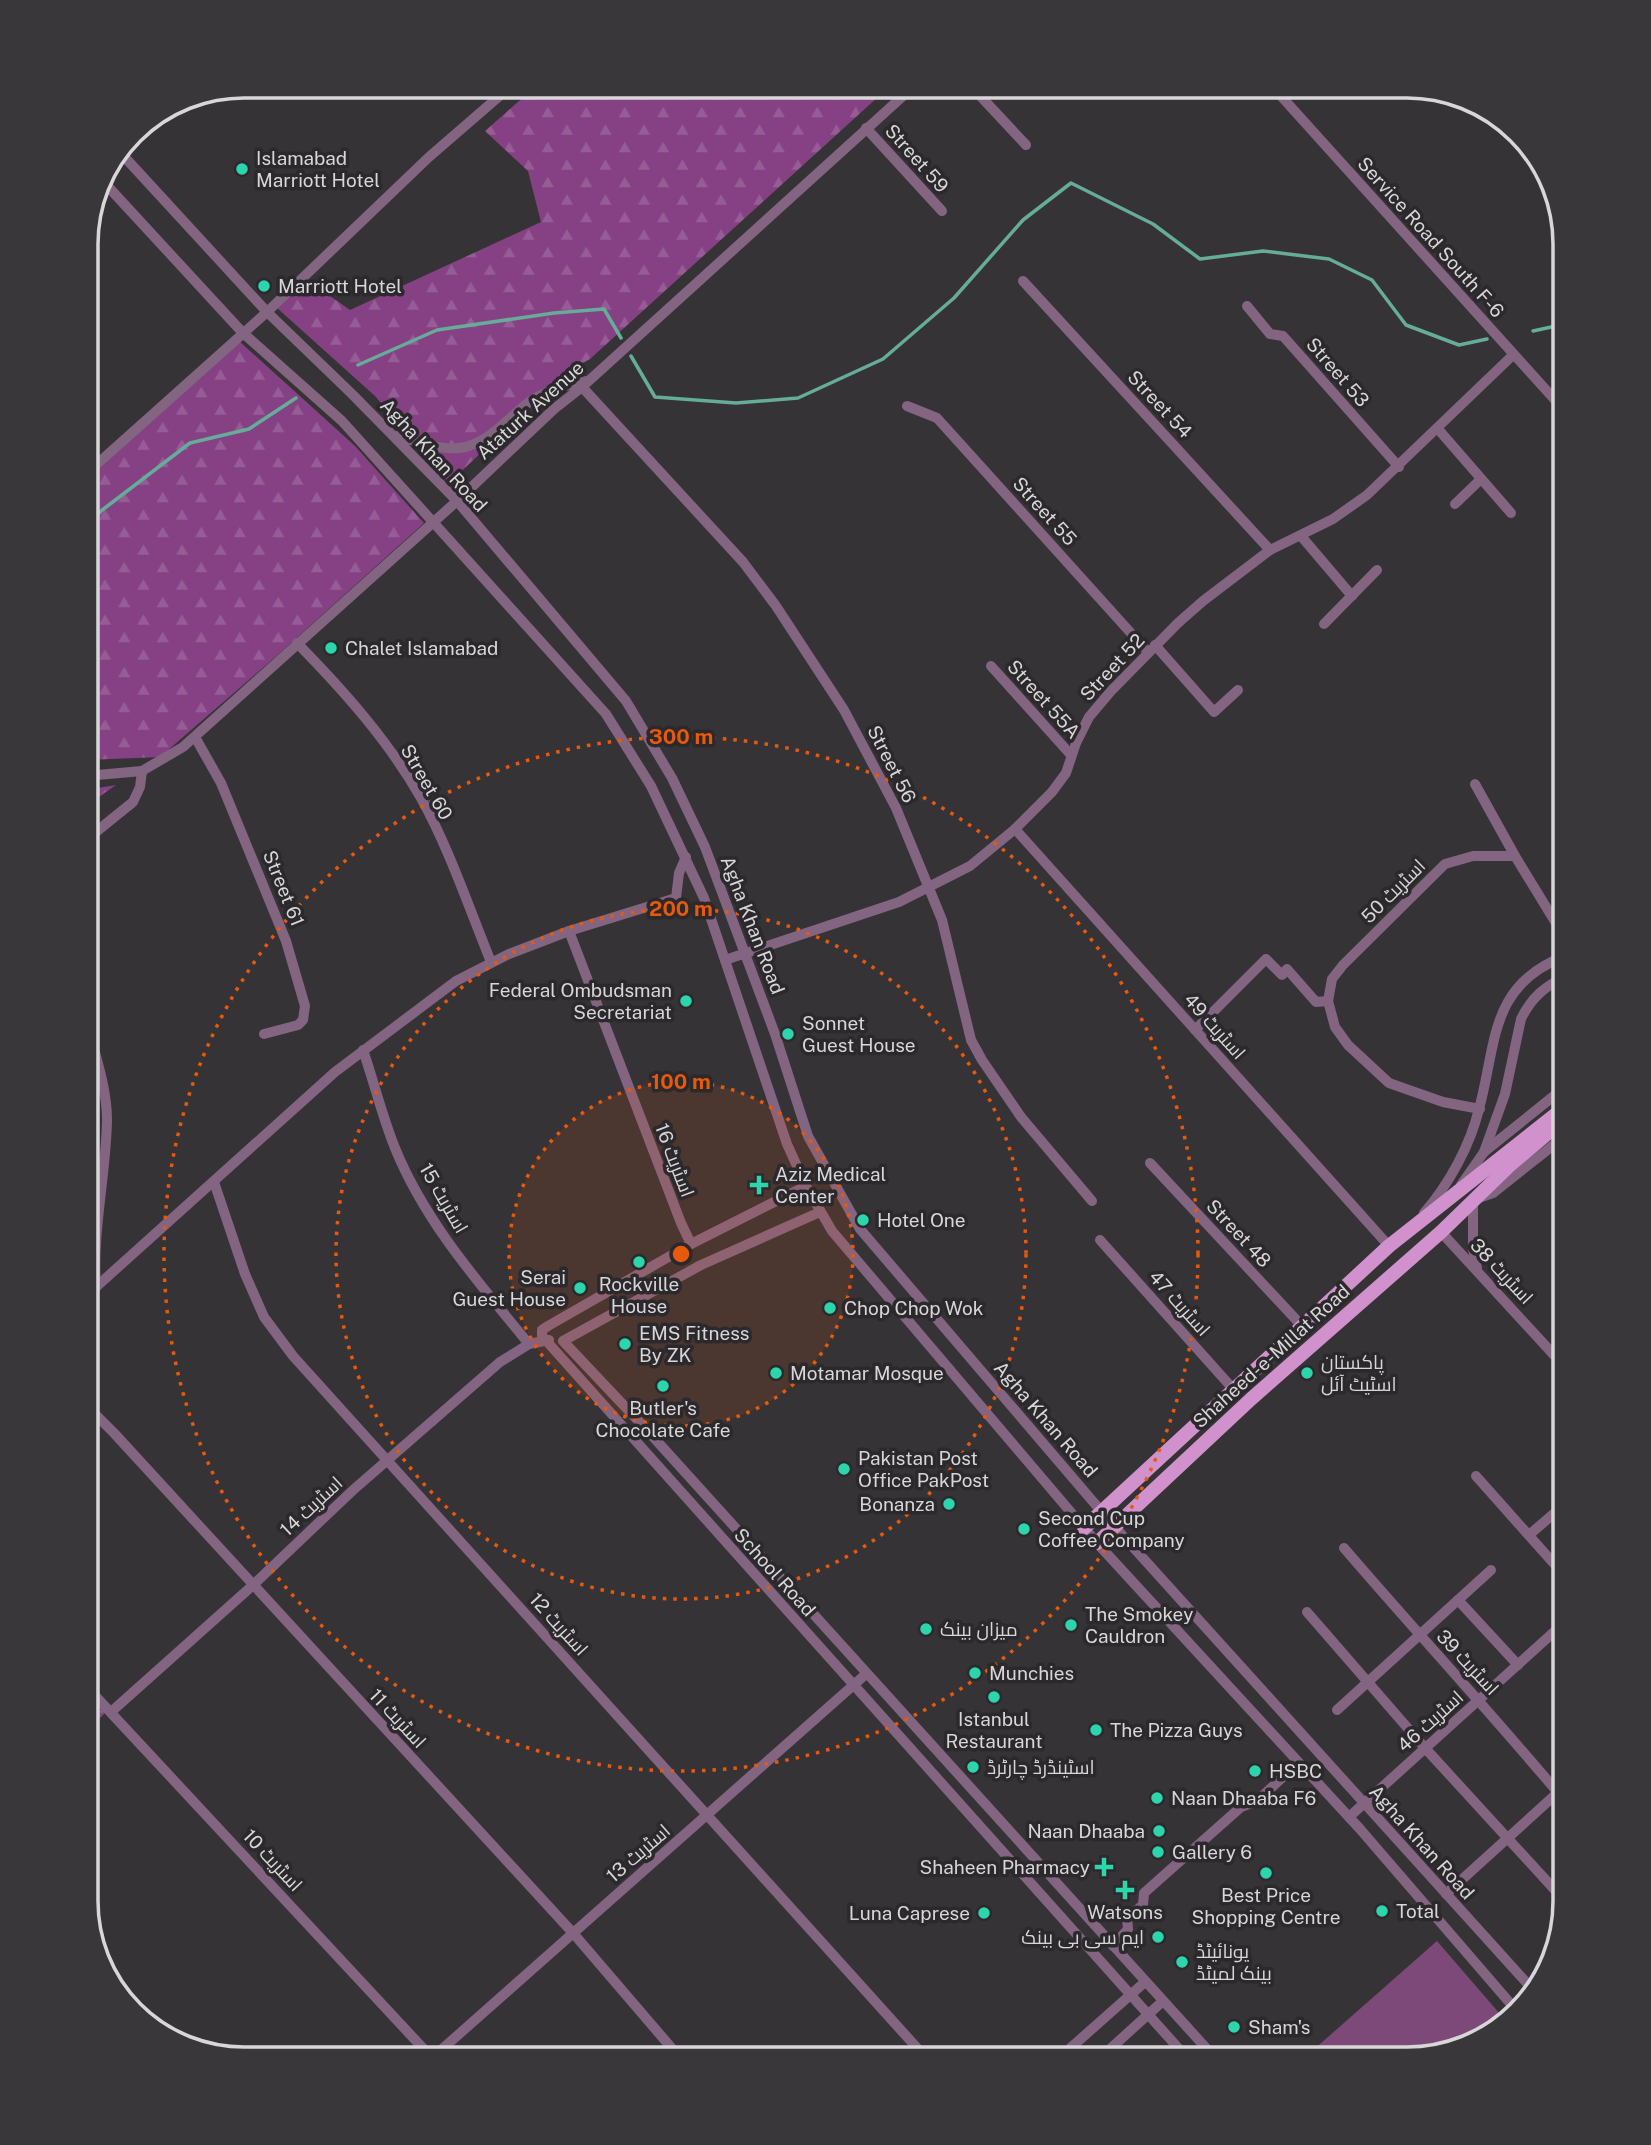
<svg xmlns="http://www.w3.org/2000/svg" width="1651" height="2145" font-family="'Public Sans',Cairo,sans-serif">
<style>
.grass{fill:url(#grass-dots)}
.forest{fill:url(#forest-firs)}
.pitch{fill:#7c4979}
.lines{fill:none;stroke-linecap:round;stroke-linejoin:round}
.stream{stroke:#65ac99;stroke-width:3.5}
.minor{stroke:#836481;stroke-width:10}
.major{stroke:#d091cc;stroke-width:14}
.ring{fill:none;stroke:#e8590c;stroke-width:3.5;stroke-dasharray:3.5 7}
.poi-dot{fill:#2cd5ab;stroke:#2c292c;stroke-width:2.5}
.labels{text-anchor:middle;stroke-width:7;stroke-linejoin:round;paint-order:stroke}
.poi-label{font-size:19px;fill:#d8d6d8;stroke:#2c292c;text-anchor:start}
.street-label{font-size:19px;fill:#d8d6d8;stroke:#2c292c}
.rim{fill:none;stroke:#d8d6d8;stroke-width:3.5}
.centre{fill:#e8590c;stroke:#2c292c;stroke-width:3.5}
.ring-label{font-size:21px;text-anchor:middle;font-weight:bold;fill:#e8590c;stroke:#2c292c;stroke-width:7;stroke-linejoin:round;paint-order:stroke}
</style>
<defs>
<pattern id="grass-dots" width="8" height="8" patternUnits="userSpaceOnUse" patternTransform="scale(1.75)"><rect width="8" height="8" fill="#7c4979"/><path d="M2 2h.1M6 6h.1" fill="none" stroke="#8e628b" stroke-width="1.8" stroke-linecap="round"/></pattern>
<pattern id="forest-firs" width="22" height="20" patternUnits="userSpaceOnUse" patternTransform="scale(1.75)"><rect width="22" height="20" fill="#864184"/><path d="M5 1l3.5 6h-7zM16 11l3.5 6h-7z" fill="#965c95"/></pattern>
</defs>
<rect width="100%" height="100%" fill="#363336"/>
<path class="grass" d="M86,1693L105,1713L86,1732Z"/>
<g class="forest">
<path d="M536,86H890L590,359L564,374L449,483L375,396L276,307L306,279L350,310L541,222L528,171L485,131Z"/>
<path d="M239,341L355,446L424,523L281,652L160,757L86,760V481Z"/>
<path d="M116,785L86,806V790Z"/>
</g>
<path class="pitch" d="M1437,1941L1506,2021L1495,2033L1408,2059H1303Z"/>
<g class="lines">
<g class="stream">
<path d="M1533,331L1565,324"/>
<path d="M631,356L655,397L736,403L798,398L883,359L954,298L1023,220L1071,183L1153,224L1200,259L1263,251L1329,259L1372,280L1406,325L1459,345L1487,339"/>
<path d="M358,365L437,330L554,313L604,309L621,338"/>
<path d="M86,528L101,511L190,443L249,429L296,398"/>
</g>
<g class="minor">
<path d="M971,86L1026,145"/>
<path d="M1129,86L1131,89"/>
<path d="M1272,86L1565,411"/>
<path d="M866,128L942,211"/>
<path d="M119,151L267,312L353,395L457,501L626,701L672,778L705,847L775,1034L808,1136L860,1229L1113,1525L1534,1991"/>
<path d="M101,179L243,333L342,421L606,714L651,786L704,898L787,1144L806,1186L832,1231L1097,1543L1360,1829L1516,2010"/>
<path d="M1023,281L1270,550"/>
<path d="M1247,306L1270,334L1283,336L1399,467"/>
<path d="M582,387L743,562L776,606L844,710L896,808L942,920L971,1040L982,1060L1021,1117L1092,1201"/>
<path d="M907,406L937,418L1148,652"/>
<path d="M1438,429L1511,513"/>
<path d="M396,436C416,441 438,450 459,448C490,445 511,413 535,398C551,389 569,385 586,381"/>
<path d="M86,474L267,312L429,157L511,86"/>
<path d="M1455,504L1481,479"/>
<path d="M1301,536L1352,596"/>
<path d="M1324,624L1377,570"/>
<path d="M297,643C343,690 388,740 421,798C449,848 469,908 491,962"/>
<path d="M1155,645L1214,712L1238,690"/>
<path d="M991,666L1071,755"/>
<path d="M195,737L221,783L286,941L305,1006L303,1020L298,1025L264,1034"/>
<path d="M86,776L142,771L183,747L457,501L554,409L582,387L914,86"/>
<path d="M1475,784L1515,856L1565,938"/>
<path d="M1015,829L1389,1246"/>
<path d="M86,840L133,802L140,787L142,771"/>
<path d="M569,931L681,1223L691,1244"/>
<path d="M725,960L899,902L970,866L1015,829L1052,792L1066,773L1076,743L1089,717L1111,691L1178,623L1203,601L1270,550L1333,519L1367,495L1513,355"/>
<path d="M1328,1001L1335,1027L1348,1045L1389,1083L1443,1102L1480,1109"/>
<path d="M86,1020C94,1051 107,1087 107,1120C106,1176 92,1231 96,1287"/>
<path d="M1195,1030L1266,959L1282,975L1287,969L1316,1002L1328,1001L1332,979L1343,965L1445,864L1473,856H1515"/>
<path d="M363,1050C374,1082 382,1116 395,1148C425,1222 479,1283 529,1344"/>
<path d="M1484,1152L1505,1094L1521,1019C1531,998 1545,986 1565,977"/>
<path d="M1150,1163L1302,1326"/>
<path d="M214,1182L245,1274L264,1317L293,1356L927,2059"/>
<path d="M1461,1185L1484,1152L1565,1087"/>
<path d="M806,1186L691,1244L548,1326L542,1330V1336L1188,2059"/>
<path d="M820,1212L701,1265L563,1341L646,1429L1216,2059"/>
<path d="M1424,1213C1449,1184 1470,1146 1479,1109C1497,1043 1489,985 1565,956"/>
<path d="M1441,1232L1565,1367"/>
<path d="M1100,1240L1234,1390"/>
<path d="M1477,1268L1473,1249V1200L1493,1193L1565,1136"/>
<path d="M86,1296L335,1072L456,981L509,954L569,931L676,898L679,873L686,857"/>
<path d="M86,1405L114,1433L573,1933L681,2059"/>
<path d="M1476,1476L1565,1576"/>
<path d="M1529,1535L1565,1504"/>
<path d="M1344,1548C1417,1633 1493,1715 1565,1801"/>
<path d="M1458,1600L1518,1665"/>
<path d="M1307,1612L1425,1748L1565,1901"/>
<path d="M86,1686L433,2059"/>
<path d="M1337,1710L1491,1570"/>
<path d="M111,1712L252,1586L352,1491L500,1362L529,1344L549,1340"/>
<path d="M1349,1817L1565,1622"/>
<path d="M1446,1894L1565,1786"/>
<path d="M1113,1946L1128,1929L1127,1918L1143,1905L1144,1893L1241,1807L1257,1801L1298,1763"/>
<path d="M432,2058L866,1674"/>
<path d="M1058,2059L1145,1982"/>
<path d="M1099,2059L1163,2001"/>
</g>
<g class="major">
<path d="M1084,1528L1389,1246L1565,1107"/>
<path d="M1097,1543L1251,1399L1441,1232L1509,1166L1560,1123"/>
</g>
</g>
<circle cx="681" cy="1254" r="172" fill="#e8590c" fill-opacity=".12"/>
<g class="ring">
<circle cx="681" cy="1254" r="172"/>
<circle cx="681" cy="1254" r="345"/>
<circle cx="681" cy="1254" r="517"/>
</g>
<g class="poi-dot">
<circle cx="242" cy="169" r="7"/>
<circle cx="264" cy="286" r="7"/>
<circle cx="331" cy="648" r="7"/>
<circle cx="686" cy="1001" r="7"/>
<circle cx="788" cy="1034" r="7"/>
<path d="M755.5 1174.5h7v7h7v7h-7v7h-7v-7h-7v-7h7z"/>
<circle cx="863" cy="1220" r="7"/>
<circle cx="639" cy="1262" r="7"/>
<circle cx="580" cy="1288" r="7"/>
<circle cx="830" cy="1308" r="7"/>
<circle cx="625" cy="1344" r="7"/>
<circle cx="776" cy="1373" r="7"/>
<circle cx="1307" cy="1373" r="7"/>
<circle cx="663" cy="1386" r="7"/>
<circle cx="844" cy="1469" r="7"/>
<circle cx="949" cy="1504" r="7"/>
<circle cx="1024" cy="1529" r="7"/>
<circle cx="1071" cy="1625" r="7"/>
<circle cx="926" cy="1629" r="7"/>
<circle cx="975" cy="1673" r="7"/>
<circle cx="994" cy="1697" r="7"/>
<circle cx="1096" cy="1730" r="7"/>
<circle cx="973" cy="1767" r="7"/>
<circle cx="1255" cy="1771" r="7"/>
<circle cx="1157" cy="1798" r="7"/>
<circle cx="1159" cy="1831" r="7"/>
<circle cx="1158" cy="1852" r="7"/>
<path d="M1100.5 1856.5h7v7h7v7h-7v7h-7v-7h-7v-7h7z"/>
<circle cx="1266" cy="1873" r="7"/>
<path d="M1121.5 1879.5h7v7h7v7h-7v7h-7v-7h-7v-7h7z"/>
<circle cx="1382" cy="1911" r="7"/>
<circle cx="984" cy="1913" r="7"/>
<circle cx="1158" cy="1937" r="7"/>
<circle cx="1182" cy="1962" r="7"/>
<circle cx="1234" cy="2027" r="7"/>
</g>
<g class="labels">
<g class="poi-label">
<text x="256" y="165">Islamabad<tspan x="256" dy="22">Marriott Hotel</tspan></text>
<text x="278" y="293">Marriott Hotel</text>
<text x="345" y="655">Chalet Islamabad</text>
<text x="672" y="997" text-anchor="end">Federal Ombudsman<tspan x="672" dy="22">Secretariat</tspan></text>
<text x="802" y="1030">Sonnet<tspan x="802" dy="22">Guest House</tspan></text>
<text x="775" y="1181">Aziz Medical<tspan x="775" dy="22">Center</tspan></text>
<text x="877" y="1227">Hotel One</text>
<text x="566" y="1284" text-anchor="end">Serai<tspan x="566" dy="22">Guest House</tspan></text>
<text x="639" y="1291" text-anchor="middle">Rockville<tspan x="639" dy="22">House</tspan></text>
<text x="844" y="1315">Chop Chop Wok</text>
<text x="639" y="1340">EMS Fitness<tspan x="639" dy="22">By ZK</tspan></text>
<text x="1321" y="1369">پاکستان<tspan x="1321" dy="22">اسٹیٹ آئل</tspan></text>
<text x="790" y="1380">Motamar Mosque</text>
<text x="663" y="1415" text-anchor="middle">Butler's<tspan x="663" dy="22">Chocolate Cafe</tspan></text>
<text x="858" y="1465">Pakistan Post<tspan x="858" dy="22">Office PakPost</tspan></text>
<text x="935" y="1511" text-anchor="end">Bonanza</text>
<text x="1038" y="1525">Second Cup<tspan x="1038" dy="22">Coffee Company</tspan></text>
<text x="1085" y="1621">The Smokey<tspan x="1085" dy="22">Cauldron</tspan></text>
<text x="940" y="1636">میزان بینک</text>
<text x="989" y="1680">Munchies</text>
<text x="994" y="1726" text-anchor="middle">Istanbul<tspan x="994" dy="22">Restaurant</tspan></text>
<text x="1110" y="1737">The Pizza Guys</text>
<text x="987" y="1774">اسٹینڈرڈ چارٹرڈ</text>
<text x="1269" y="1778">HSBC</text>
<text x="1171" y="1805">Naan Dhaaba F6</text>
<text x="1145" y="1838" text-anchor="end">Naan Dhaaba</text>
<text x="1172" y="1859">Gallery 6</text>
<text x="1090" y="1874" text-anchor="end">Shaheen Pharmacy</text>
<text x="1266" y="1902" text-anchor="middle">Best Price<tspan x="1266" dy="22">Shopping Centre</tspan></text>
<text x="1396" y="1918">Total</text>
<text x="1125" y="1919" text-anchor="middle">Watsons</text>
<text x="970" y="1920" text-anchor="end">Luna Caprese</text>
<text x="1144" y="1944" text-anchor="end">ایم سی بی بینک</text>
<text x="1196" y="1958">یونائیٹڈ<tspan x="1196" dy="22">بینک لمیٹڈ</tspan></text>
<text x="1248" y="2034">Sham's</text>
</g>
<g class="street-label">
<text transform="translate(917 158) rotate(48)" y="7">Street 59</text>
<text transform="translate(1431 237) rotate(48)" y="7">Service Road South F-6</text>
<text transform="translate(1338 372) rotate(49)" y="7">Street 53</text>
<text transform="translate(1160 404) rotate(47)" y="7">Street 54</text>
<text transform="translate(530 410) rotate(-42)" y="7">Ataturk Avenue</text>
<text transform="translate(434 455) rotate(47)" y="7">Agha Khan Road</text>
<text transform="translate(1045 511) rotate(48)" y="7">Street 55</text>
<text transform="translate(1112 667) rotate(-47)" y="7">Street 52</text>
<text transform="translate(1044 699) rotate(48)" y="7">Street 55A</text>
<text transform="translate(892 764) rotate(63)" y="7">Street 56</text>
<text transform="translate(427 782) rotate(60)" y="7">Street 60</text>
<text transform="translate(284 888) rotate(68)" y="7">Street 61</text>
<text transform="translate(1393 891) rotate(-45)" y="7">اسٹریٹ 50</text>
<text transform="translate(753 925) rotate(69)" y="7">Agha Khan Road</text>
<text transform="translate(1215 1026) rotate(48)" y="7">اسٹریٹ 49</text>
<text transform="translate(675 1160) rotate(69)" y="7">اسٹریٹ 16</text>
<text transform="translate(444 1198) rotate(60)" y="7">اسٹریٹ 15</text>
<text transform="translate(1239 1233) rotate(47)" y="7">Street 48</text>
<text transform="translate(1502 1271) rotate(47)" y="7">اسٹریٹ 38</text>
<text transform="translate(1180 1303) rotate(48)" y="7">اسٹریٹ 47</text>
<text transform="translate(1271 1356) rotate(-42)" y="7">Shaheed-e-Millat Road</text>
<text transform="translate(1046 1419) rotate(49)" y="7">Agha Khan Road</text>
<text transform="translate(311 1506) rotate(-43)" y="7">اسٹریٹ 14</text>
<text transform="translate(775 1572) rotate(48)" y="7">School Road</text>
<text transform="translate(559 1624) rotate(48)" y="7">اسٹریٹ 12</text>
<text transform="translate(1468 1662) rotate(47)" y="7">اسٹریٹ 39</text>
<text transform="translate(398 1718) rotate(47)" y="7">اسٹریٹ 11</text>
<text transform="translate(1430 1721) rotate(-42)" y="7">اسٹریٹ 46</text>
<text transform="translate(1422 1842) rotate(48)" y="7">Agha Khan Road</text>
<text transform="translate(638 1853) rotate(-41)" y="7">اسٹریٹ 13</text>
<text transform="translate(273 1860) rotate(47)" y="7">اسٹریٹ 10</text>
</g>
</g>
<path d="M0 0H1651V2145H0ZM244 98H1407A146 146 0 0 1 1553 244V1901A146 146 0 0 1 1407 2047H244A146 146 0 0 1 98 1901V244A146 146 0 0 1 244 98Z" fill="#3a373a" fill-rule="evenodd"/>
<path class="rim" d="M244 98H1407A146 146 0 0 1 1553 244V1901A146 146 0 0 1 1407 2047H244A146 146 0 0 1 98 1901V244A146 146 0 0 1 244 98Z"/>
<circle cx="681" cy="1254" r="10" class="centre"/>
<g class="ring-label">
<text x="681" y="744">300 m</text>
<text x="681" y="916">200 m</text>
<text x="681" y="1089">100 m</text>
</g>
</svg>
